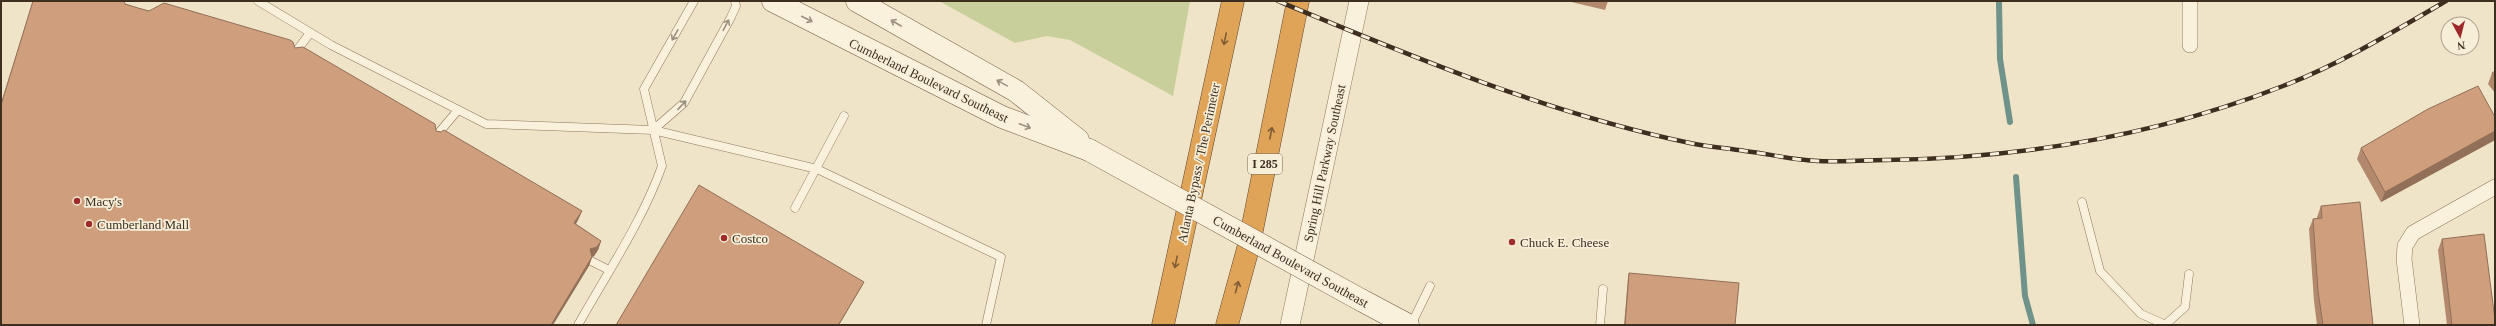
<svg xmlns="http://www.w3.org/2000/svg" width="2496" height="326" font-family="Georgia,serif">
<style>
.green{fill:#c9cf9b}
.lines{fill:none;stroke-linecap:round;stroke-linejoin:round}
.stream{stroke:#6f938a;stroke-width:6}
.service-casing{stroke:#8d765c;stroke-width:9}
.minor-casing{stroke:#8d765c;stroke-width:16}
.tertiary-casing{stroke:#8d765c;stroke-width:20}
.secondary-casing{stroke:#6f573f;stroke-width:23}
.motorway-casing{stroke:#5b4430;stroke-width:23}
.service{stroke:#faf1dc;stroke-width:8}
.minor{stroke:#faf1dc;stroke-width:15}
.tertiary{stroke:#faf1dc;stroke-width:19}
.secondary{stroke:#faf1dc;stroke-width:22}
.motorway{stroke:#e0a458;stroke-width:22}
.rail-casing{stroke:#3d2e20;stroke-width:4.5}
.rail{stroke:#f7eed8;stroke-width:3;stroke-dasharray:9;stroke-linecap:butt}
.secondary-bridge-casing{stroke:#6f573f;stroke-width:23;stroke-linecap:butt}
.secondary-bridge{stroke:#faf1dc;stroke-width:22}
.wall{fill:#b2896c}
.shaded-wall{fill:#916f58}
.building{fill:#cf9f7d;stroke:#916f58}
.oneway{stroke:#9c907e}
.oneway2{stroke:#7e5d36}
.poi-dot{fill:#9e2a2b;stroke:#f7eed8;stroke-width:1.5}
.labels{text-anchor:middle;stroke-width:3.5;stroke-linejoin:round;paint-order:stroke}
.shield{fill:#f7eed8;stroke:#756857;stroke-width:1}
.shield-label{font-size:12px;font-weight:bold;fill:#3d2e20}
.street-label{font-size:13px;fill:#3d2e20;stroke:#f7eed8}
.poi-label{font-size:13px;fill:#3d2e20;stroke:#f7eed8;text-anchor:start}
</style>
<rect width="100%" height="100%" fill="#f0e4c8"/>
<path class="green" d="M939,1H1190L1173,96L1070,40L1047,36L1015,43Z"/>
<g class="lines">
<g class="stream">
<path d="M1999,1L2000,59L2010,122"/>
<path d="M2016,177L2025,296L2033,325"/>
</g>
<g class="service-casing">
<g id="service">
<path d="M258,1L331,45L486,124L653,130L817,169L1001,257L986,325"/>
<path d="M295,53L310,33"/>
<path d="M653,130L684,103L731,17L736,6L735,1"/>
<path d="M436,136L458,110"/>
<path d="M2082,202L2100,271L2141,314L2166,325"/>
<path d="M795,208L844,116"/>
<path d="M591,261L609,270"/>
<path d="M2166,324L2185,307L2189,274"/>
<path d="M578,325C607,273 642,222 662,166L644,89L694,1"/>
<path d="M1411,325L1430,286"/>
<path d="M1600,325L1603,289"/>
</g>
</g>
<g class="minor-casing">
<g id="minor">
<path d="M2190,1V45"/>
<path d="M2412,325L2404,259L2405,246L2413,233L2495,187"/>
</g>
</g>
<g class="tertiary-casing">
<path id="tertiary" d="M1290,325L1359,1"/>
</g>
<g class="secondary-casing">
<g id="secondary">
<path d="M773,1L1002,117L1089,150"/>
<path d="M857,1L1016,91L1078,140"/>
<path d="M1361,300L1408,325"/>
</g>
</g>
<g class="motorway-casing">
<g id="motorway">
<path d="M1163,325L1233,1"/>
<path d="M1227,325L1249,245L1298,1"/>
</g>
</g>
<use href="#service" class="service"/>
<use href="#minor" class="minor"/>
<use href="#tertiary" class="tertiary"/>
<use href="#secondary" class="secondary"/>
<use href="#motorway" class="motorway"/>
<g class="rail-casing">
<path id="rail" d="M1278,1C1413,57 1547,113 1690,143C1708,147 1727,148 1745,151C1769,154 1794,160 1818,161C1841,162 1863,160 1886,160C2021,158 2156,136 2283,86C2340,64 2393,32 2446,1"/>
</g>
<use href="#rail" class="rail"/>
<g class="secondary-bridge-casing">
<path id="secondary-bridge" d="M1089,150L1361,300"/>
</g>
<use href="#secondary-bridge" class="secondary-bridge"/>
</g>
<g class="wall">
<path d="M33,1H124L125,4L138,8L295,48L436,131L582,211L578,220L576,224L601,241L598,250L594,256L592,257L589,266L1,325V103Z"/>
<path d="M1567,1H1608L1605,10Z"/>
<path d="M2495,71V93L2488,84L2492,73Z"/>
<path d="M2495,117V140L2381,202L2357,159L2361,148Z"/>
<path d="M2321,206L2373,325H2317L2314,301L2309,229L2313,219L2317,218V217Z"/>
<path d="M2442,239L2495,325H2447L2438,250Z"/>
<path d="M1629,273L1735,325H1624L1628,278Z"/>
</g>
<g class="shaded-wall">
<path d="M2495,131V140L2381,202L2385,192Z"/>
<path d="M582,211L578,220L571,232L574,223Z"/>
<path d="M601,241L598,250L594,256L592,257L589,266L553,325H551L590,249Z"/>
<path d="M864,282L862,286L839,325H838Z"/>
</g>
<g class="building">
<path d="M33,1H124L125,4L138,8L149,11L164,3L290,40L293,42L295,48L303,47L435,124L436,131L441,132L444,130L582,211L574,223L601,241L597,247L590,249L592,257L551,325H1V105Z"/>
<path d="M2495,71V77L2492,73Z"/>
<path d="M2478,86L2495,117V131L2385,192L2361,148L2428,109Z"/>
<path d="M699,185L864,282L839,324L841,325H616Z"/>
<path d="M2360,202L2373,325H2323L2318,291L2313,219L2322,218L2321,206Z"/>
<path d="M2484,234L2495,320V325H2452L2442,239Z"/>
<path d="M1629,273L1739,283L1735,325H1625Z"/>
</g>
<defs><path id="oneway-shaft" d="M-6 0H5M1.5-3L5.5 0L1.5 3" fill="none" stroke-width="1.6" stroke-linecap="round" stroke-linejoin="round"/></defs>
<g class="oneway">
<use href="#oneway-shaft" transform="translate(807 19) rotate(27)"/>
<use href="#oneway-shaft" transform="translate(896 23) rotate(-150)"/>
<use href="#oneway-shaft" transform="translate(726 25) rotate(-62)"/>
<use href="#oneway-shaft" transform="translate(675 35) rotate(119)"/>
<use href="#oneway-shaft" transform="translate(1002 83) rotate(-151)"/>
<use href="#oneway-shaft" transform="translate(682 105) rotate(-47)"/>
<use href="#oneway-shaft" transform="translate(1025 126) rotate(21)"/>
</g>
<g class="oneway2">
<use href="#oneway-shaft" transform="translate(1225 39) rotate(102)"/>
<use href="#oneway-shaft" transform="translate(1271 133) rotate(-79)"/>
<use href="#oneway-shaft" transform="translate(1176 262) rotate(102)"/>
<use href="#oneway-shaft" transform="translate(1237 287) rotate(-75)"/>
</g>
<g class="poi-dot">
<circle cx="77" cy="201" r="4"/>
<circle cx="89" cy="224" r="4"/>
<circle cx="724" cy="238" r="4"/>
<circle cx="1512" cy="242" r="4"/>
</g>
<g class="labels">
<rect class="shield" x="1248" y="154" width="34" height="20" rx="3"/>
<g class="shield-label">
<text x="1265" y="168">I 285</text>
</g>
<g class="street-label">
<text transform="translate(929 80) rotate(26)" y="5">Cumberland Boulevard Southeast</text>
<text transform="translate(1198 163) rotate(-78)" y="5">Atlanta Bypass / The Perimeter</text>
<text transform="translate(1324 163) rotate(-78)" y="5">Spring Hill Parkway Southeast</text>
<text transform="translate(1291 261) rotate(29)" y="5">Cumberland Boulevard Southeast</text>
</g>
<g class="poi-label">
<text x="85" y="206">Macy's</text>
<text x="97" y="229">Cumberland Mall</text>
<text x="732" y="243">Costco</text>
<text x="1520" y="247">Chuck E. Cheese</text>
</g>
</g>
<rect width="2496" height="326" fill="none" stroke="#3d2e20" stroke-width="4"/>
<g transform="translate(2460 36) rotate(173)"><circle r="19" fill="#f7eed8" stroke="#ada18e"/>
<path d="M0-3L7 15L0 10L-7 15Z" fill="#9e2a2b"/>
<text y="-6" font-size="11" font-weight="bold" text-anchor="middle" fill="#3d2e20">N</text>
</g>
</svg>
